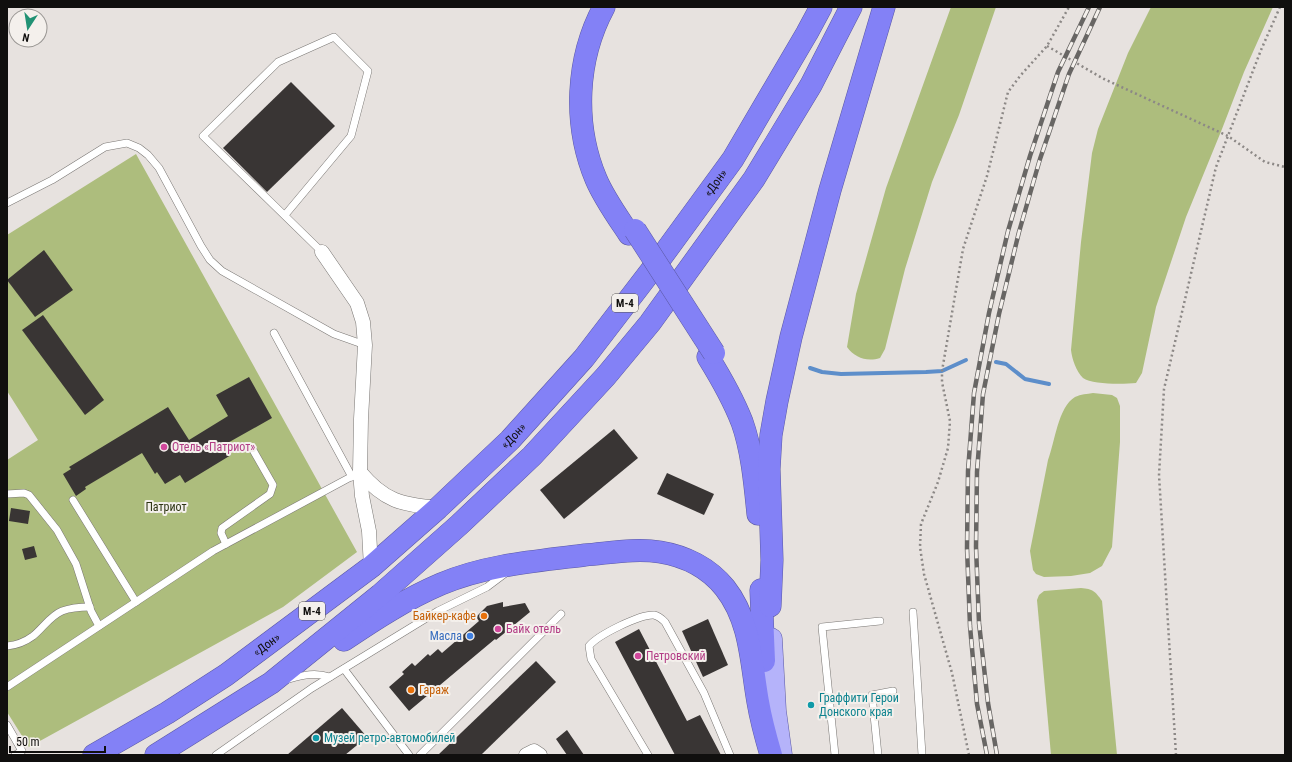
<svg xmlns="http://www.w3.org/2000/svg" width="1292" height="762" font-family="'Roboto Condensed',sans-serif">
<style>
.green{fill:#adbd7d}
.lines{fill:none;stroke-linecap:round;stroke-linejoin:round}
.stream{stroke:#5d8eca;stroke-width:4}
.building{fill:#393534}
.lane-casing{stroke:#7a7774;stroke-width:8}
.street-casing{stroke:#7a7774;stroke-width:15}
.primary-casing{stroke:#5b59a5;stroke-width:23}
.highway-casing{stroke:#5b59a5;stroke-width:23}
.path{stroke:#8c8886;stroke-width:2.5;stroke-dasharray:2 3;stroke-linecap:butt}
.lane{stroke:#fff;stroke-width:7}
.street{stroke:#fff;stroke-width:14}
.primary{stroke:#b5b3fa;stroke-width:22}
.highway{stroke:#8381f6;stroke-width:22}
.rail-casing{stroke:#686664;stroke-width:4.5}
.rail{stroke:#f4f0ec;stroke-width:3;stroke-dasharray:9;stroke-linecap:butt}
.highway-bridge-casing{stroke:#5b59a5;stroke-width:23;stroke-linecap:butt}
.highway-bridge{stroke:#8381f6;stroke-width:22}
.hotel-dot{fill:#d1479c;stroke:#f4f0ec;stroke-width:1.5}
.food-dot{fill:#e8710a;stroke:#f4f0ec;stroke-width:1.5}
.shop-dot{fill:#3f7fe0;stroke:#f4f0ec;stroke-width:1.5}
.culture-dot{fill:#0f9aa8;stroke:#f4f0ec;stroke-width:1.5}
.labels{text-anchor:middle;stroke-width:4;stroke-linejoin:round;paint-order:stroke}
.shield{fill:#f4f0ec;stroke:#545251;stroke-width:1}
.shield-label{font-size:11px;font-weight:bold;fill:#100f0e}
.street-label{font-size:12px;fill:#100f0e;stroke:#f4f0ec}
.hotel-label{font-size:12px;fill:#b23c85;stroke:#f4f0ec;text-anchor:start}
.park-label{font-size:12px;fill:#2e3513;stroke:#f4f0ec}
.food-label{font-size:12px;fill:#c56008;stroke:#f4f0ec;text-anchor:end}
.shop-label{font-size:12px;fill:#366cbe;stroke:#f4f0ec;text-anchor:end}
.culture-label{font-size:12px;fill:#0d838f;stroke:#f4f0ec;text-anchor:start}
</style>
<rect width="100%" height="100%" fill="#e7e2df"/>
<g class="green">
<path d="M951,7H996L959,115L932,182L905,269L885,349L880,358C867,362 855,358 847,347L856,294L886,188Z"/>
<path d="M1151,7H1273L1244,72L1222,129L1186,217L1156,307L1142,373L1136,383C1125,384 1092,385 1083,378C1076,371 1072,359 1071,350L1081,242L1092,153L1098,129L1128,53Z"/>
<path d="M136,154L357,552L283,607L29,747L7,712V460L38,440L7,391V235Z"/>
<path d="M1093,393L1112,395L1117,398L1120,406V442L1112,547L1102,566L1090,573L1071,576L1044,577L1036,574L1033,570L1030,551L1048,460C1055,442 1058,407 1075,397C1081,394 1087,394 1093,393Z"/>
<path d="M1081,588C1093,589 1095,591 1102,601L1117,755H1051L1037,600L1039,595L1044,591Z"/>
</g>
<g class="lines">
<g class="stream">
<path d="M996,362L1006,364L1025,379L1049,384"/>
<path d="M810,368L822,372L841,374L926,372L942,371L966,360"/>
</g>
</g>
<g class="building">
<path d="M291,82L335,126L267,192L223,148Z"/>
<path d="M44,250L73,290L35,317L7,280Z"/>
<path d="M43,315L104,400L85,415L22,330Z"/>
<path d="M249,377L272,418L224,445L231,455L185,483L180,475L165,484L157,472L155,474L142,453L85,487L86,489L76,496L63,474L71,469L69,467L168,407L189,440L228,416L216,395Z"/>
<path d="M614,429L638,458L564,519L540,490Z"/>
<path d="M667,473L714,494L704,515L657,494Z"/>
<path d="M11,508L30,511L28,524L9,521Z"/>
<path d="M34,546L37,557L25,560L22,549Z"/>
<path d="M503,602V607L525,603L530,612L496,640L495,639L409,711L389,687L404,674L402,672L412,663L415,666L428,654L430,656L438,649L442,653L479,621L476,617L487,606Z"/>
<path d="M708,619L728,665L703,677L682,631Z"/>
<path d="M639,629L687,721L700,715L721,755H675L615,642Z"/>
<path d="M536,661L556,682L481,755H438Z"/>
<path d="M342,708L367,737L345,755H287Z"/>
<path d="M567,730L584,755H567L556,739Z"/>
</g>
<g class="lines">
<g class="lane-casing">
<g id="lane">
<path d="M7,203L52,180L105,147L127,143L139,148L148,155L159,168L201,246L210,260L222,271L334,334L365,345"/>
<path d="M285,215L351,136L368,71L334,37L278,62L203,136L322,252"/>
<path d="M274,333L352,477"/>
<path d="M7,494L24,493L29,495L57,530L76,564L91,611L99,626"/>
<path d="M73,500L136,602"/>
<path d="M226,544L221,533L222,528L270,494L273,485L253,450"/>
<path d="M913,612L922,755"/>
<path d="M7,646C17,645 25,642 33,636C43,628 50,616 62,611C70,608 81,607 90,607"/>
<path d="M344,669L409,755"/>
<path d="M289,679C304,675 315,672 330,677"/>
<path d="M7,687L213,551L360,472"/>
<path d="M7,725L22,751L15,755"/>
<path d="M216,755L312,688L438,611L487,587L507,572"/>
<path d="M420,755L561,614"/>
<path d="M648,755L591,659L589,646C598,635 640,614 654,615C658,616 662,619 665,622L704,693L730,755"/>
<path d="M835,755L822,627L880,621"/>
<path d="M878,755L872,695L893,691"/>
</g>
</g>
<g class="street-casing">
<g id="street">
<path d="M322,252L357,303L363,322L365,345L361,419L360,472L362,496L369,531L371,567"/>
<path d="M360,472C384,501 402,505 438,508"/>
<path d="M526,755L534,751L540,755"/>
</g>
</g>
<g class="primary-casing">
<path id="primary" d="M771,639L775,711L781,755"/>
</g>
<g class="highway-casing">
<g id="highway">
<path d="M604,7C576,59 573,124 596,179C604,198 617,216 629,234"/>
<path d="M708,357C721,378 733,399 742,422C752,450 755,484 758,514"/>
<path d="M761,590L764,661"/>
<path d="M770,606L772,560L769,469L771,435L777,401L791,337L830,190L884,7"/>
<path d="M344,640C375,619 406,599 441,584C486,565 536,561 585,555C610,553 636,548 660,552C685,556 709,568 725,588C751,621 751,663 758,702C761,720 766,738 771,755"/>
<path id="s1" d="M94,755L167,713L226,675L371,567L438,508L510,440L584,358L660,259L733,159L807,33L821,7"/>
<path d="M156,755L271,683L380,595L459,525L532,456L606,376L650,323L754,179L811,85L851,7"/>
</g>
</g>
<g class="path">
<path d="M1047,46L1104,79L1228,136L1265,162L1285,167"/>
<path d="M969,755L952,673L924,574L920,547L921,524L938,482L948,448L950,421L942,382V371L963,249L987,176L1008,92L1020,76L1047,46L1069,7"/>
<path d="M1176,755L1159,475L1164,389L1216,167L1261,50L1280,7"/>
</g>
<use href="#lane" class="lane"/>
<use href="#street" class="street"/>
<use href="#primary" class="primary"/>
<use href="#highway" class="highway"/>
<g class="rail-casing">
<g id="rail">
<path d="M987,755L977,704L970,626L967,548L968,471L974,393L989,313L1008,231L1030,156L1058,72L1089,7"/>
<path d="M997,755L988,703L979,623L976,547L977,472L983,394L999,314L1019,232L1040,159L1069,74L1100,7"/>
</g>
</g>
<use href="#rail" class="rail"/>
<g class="highway-bridge-casing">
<path id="highway-bridge" d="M635,230L714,353"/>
</g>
<use href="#highway-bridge" class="highway-bridge"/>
</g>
<g class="hotel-dot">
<circle cx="164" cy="447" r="4"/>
<circle cx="498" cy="629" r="4"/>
<circle cx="638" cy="656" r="4"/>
</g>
<g class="food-dot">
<circle cx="484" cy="616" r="4"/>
<circle cx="411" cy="690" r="4"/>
</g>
<circle class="shop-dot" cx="470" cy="636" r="4"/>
<g class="culture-dot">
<circle cx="811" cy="705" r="4"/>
<circle cx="316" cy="738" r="4"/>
</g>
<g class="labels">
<g class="shield">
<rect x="612" y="294" width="26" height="18" rx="3"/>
<rect x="299" y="602" width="26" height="18" rx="3"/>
</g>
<g class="shield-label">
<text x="625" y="307">М-4</text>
<text x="312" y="615">М-4</text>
</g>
<g class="street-label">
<text dy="4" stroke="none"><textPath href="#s1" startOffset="853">«Дон»</textPath></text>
<text dy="4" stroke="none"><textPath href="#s1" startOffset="529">«Дон»</textPath></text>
<text dy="4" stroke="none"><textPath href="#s1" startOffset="205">«Дон»</textPath></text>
</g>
<g class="hotel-label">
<text x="172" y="451">Отель «Патриот»</text>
<text x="506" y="633">Байк отель</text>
<text x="646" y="660">Петровский</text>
</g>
<g class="park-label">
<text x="166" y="511">Патриот</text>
</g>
<g class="food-label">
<text x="476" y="620">Байкер-кафе</text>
<text x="419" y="694" text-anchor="start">Гараж</text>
</g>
<g class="shop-label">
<text x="462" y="640">Масла</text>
</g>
<g class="culture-label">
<text x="819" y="702">Граффити Герои<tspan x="819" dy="14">Донского края</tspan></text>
<text x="324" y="742">Музей ретро-автомобилей</text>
</g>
</g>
<rect width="1292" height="762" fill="none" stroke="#100f0e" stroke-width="16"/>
<g transform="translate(28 28) rotate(192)"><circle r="19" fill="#f4f0ec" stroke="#999693"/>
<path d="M0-3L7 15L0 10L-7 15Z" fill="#219274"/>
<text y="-6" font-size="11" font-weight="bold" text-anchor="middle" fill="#100f0e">N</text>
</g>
<path d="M10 746v6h95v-6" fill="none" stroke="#100f0e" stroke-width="2"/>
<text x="16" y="746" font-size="12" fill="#100f0e" stroke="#f4f0ec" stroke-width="3" paint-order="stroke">50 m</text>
</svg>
